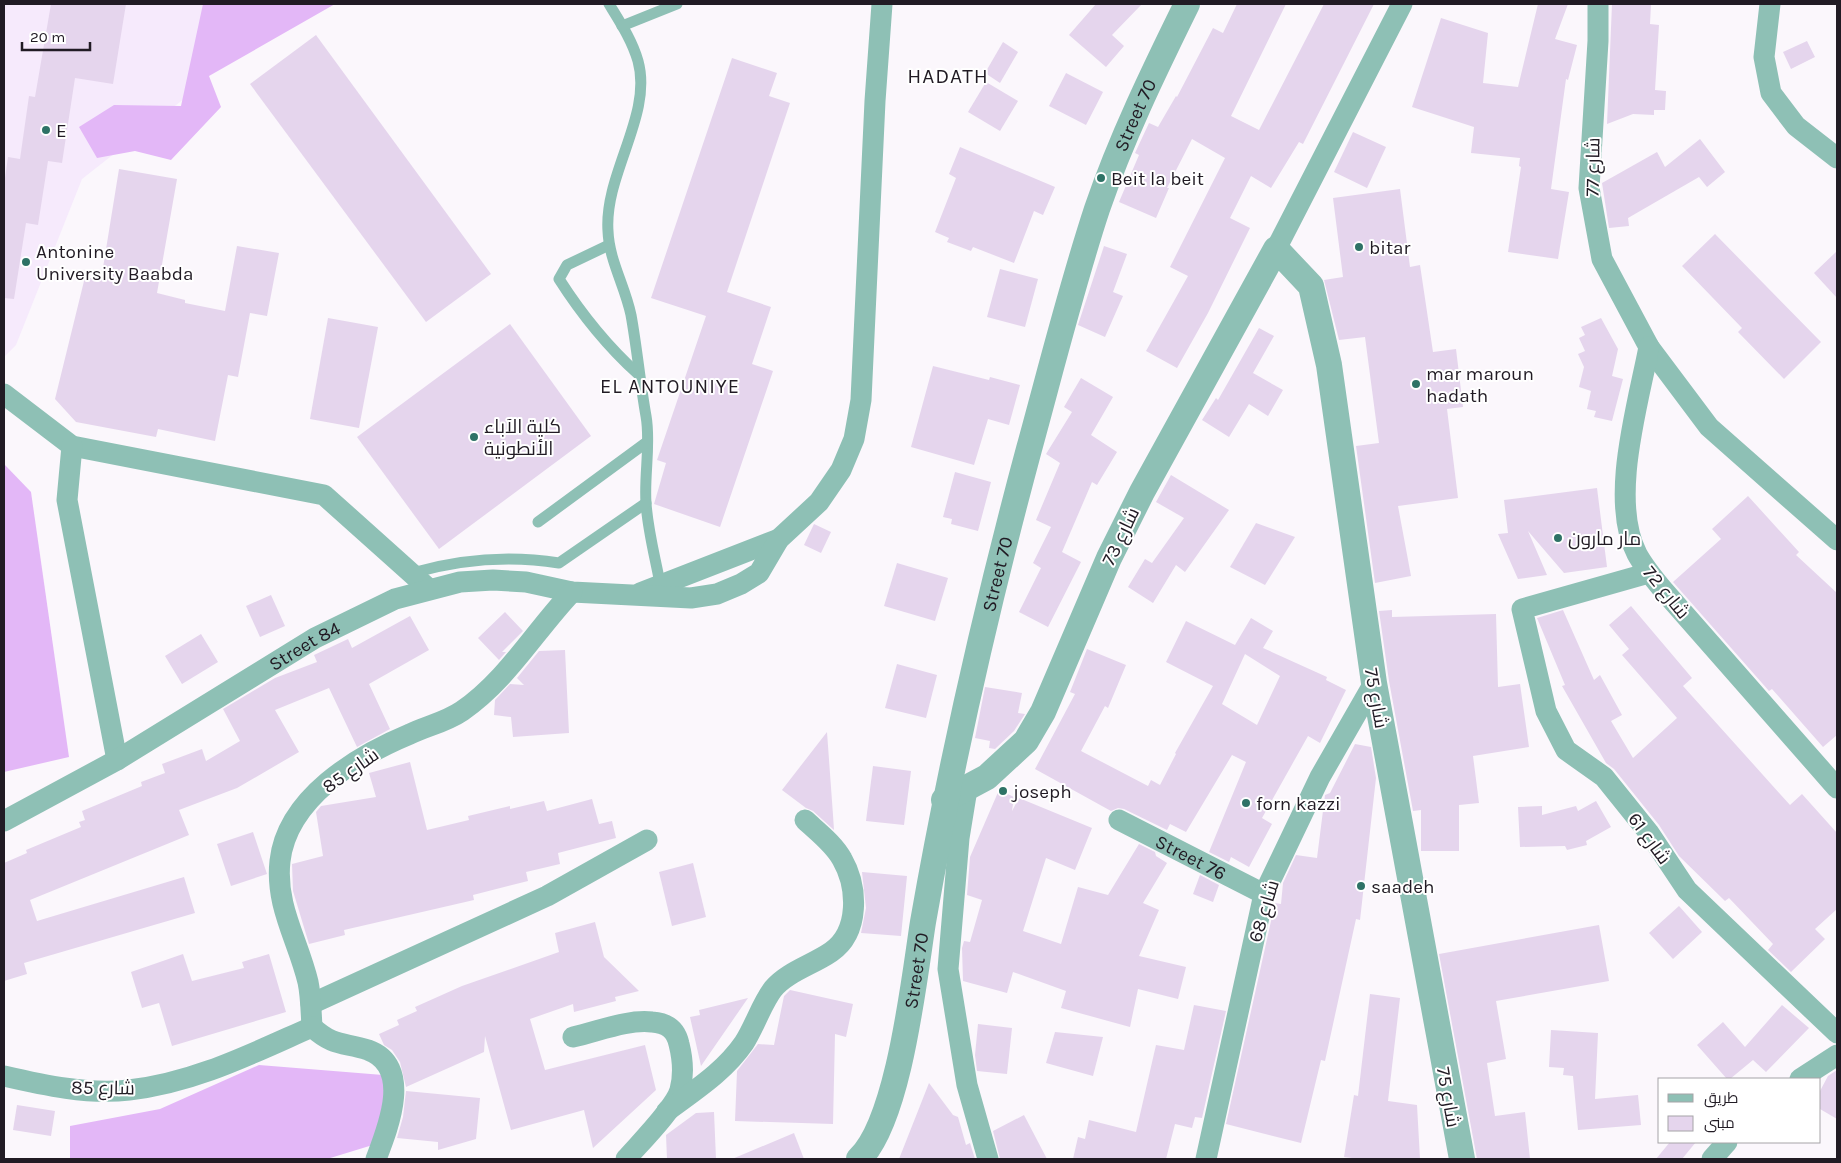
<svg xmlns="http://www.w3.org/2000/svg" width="1841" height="1163" font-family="Karla,Cairo,sans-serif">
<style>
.built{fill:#f6eafc}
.forest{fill:#e3b7f7}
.building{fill:#e5d5ed;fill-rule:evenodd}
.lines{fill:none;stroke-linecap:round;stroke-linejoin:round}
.service{stroke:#8ec0b5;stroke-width:11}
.minor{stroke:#8ec0b5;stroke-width:21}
.tertiary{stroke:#8ec0b5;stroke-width:26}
.poi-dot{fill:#2e7266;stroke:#fff;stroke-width:2}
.labels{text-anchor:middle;stroke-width:4;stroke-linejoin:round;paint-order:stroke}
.street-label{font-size:19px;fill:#211b24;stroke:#fff}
.poi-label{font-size:19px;fill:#211b24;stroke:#fff;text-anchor:start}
.neighbourhood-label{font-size:20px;letter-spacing:1px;fill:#211b24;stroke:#fff}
.quarter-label{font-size:21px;letter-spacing:1px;fill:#211b24;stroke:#fff}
</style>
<rect width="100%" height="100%" fill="#fbf7fc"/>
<path class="built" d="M4,4H214L185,98L82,179L16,345L4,357Z"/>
<g class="forest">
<path d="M203,4H335L209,76L221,107L171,160L135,151L97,158L79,127L114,105L181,106Z"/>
<path d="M4,464L31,492L69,757L4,772Z"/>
<path d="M259,1065L383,1075L389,1140L327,1159H70V1126L160,1109Z"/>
</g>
<g class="building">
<path d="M51,4H126L113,84L75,78L62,163L48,161L38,225L26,223L14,299L4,298V185L8,157L20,159L29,96L35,97Z"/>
<path d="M1096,4H1142L1112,35L1124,46L1106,67L1069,35Z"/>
<path d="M1237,4H1286L1231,116L1259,130L1324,4H1374L1303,144L1299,142L1271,188L1251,176L1230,218L1250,228L1208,313L1177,368L1146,351L1188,276L1170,267L1225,158L1192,139L1167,188H1169L1156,218L1119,202L1139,155L1135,153L1149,123L1158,127L1176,96L1177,97L1213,28L1223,33Z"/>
<path d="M1538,4H1568L1555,39L1577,45L1568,80L1566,79L1551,189L1569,192L1558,259L1508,252L1521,167L1519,166L1520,158L1471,153L1474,127L1412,107L1441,18L1488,33L1483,83L1518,87Z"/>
<path d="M1612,4H1651L1650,24L1659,25L1655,90L1666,91L1665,110H1654V115L1633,114L1607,124Z"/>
<path d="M316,35L491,274L426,322L250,84Z"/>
<path d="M1807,41L1815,57L1791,69L1783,52Z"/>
<path d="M1003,42L1018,52L1000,83L985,73Z"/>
<path d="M732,58L777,73L769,96L790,103L727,292L771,307L752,364L773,371L720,527L654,504L666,463L657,460L706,316L651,298Z"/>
<path d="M1066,73L1103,92L1086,125L1049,106Z"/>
<path d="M986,82L1018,101L1000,131L968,112Z"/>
<path d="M1353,132L1386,147L1367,188L1334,172Z"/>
<path d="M1700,139L1725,172L1707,187L1699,177L1628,218L1629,226L1609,228L1602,183L1657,152L1665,167Z"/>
<path d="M960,147L1055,187L1043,215L1034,211L1014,263L973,247L971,251L947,242L949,238L935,232L956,178L949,174Z"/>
<path d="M119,169L177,179L157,293L185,300V303L225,311L237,246L279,253L267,316L250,313L238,377L228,375L215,441L158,429L156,437L76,422L55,399L85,277L101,280Z"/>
<path d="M1400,189L1410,267L1420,265L1433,352L1456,349L1463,407L1447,409L1458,498L1398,506L1411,576L1375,583L1356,446L1379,443L1365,337L1339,340L1324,280L1343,277L1333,198Z"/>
<path d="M1715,234L1821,342L1784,379L1738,332L1742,328L1682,266Z"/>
<path d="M1104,246L1127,254L1113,292L1123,296L1105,337L1078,325Z"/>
<path d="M1837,251V298L1814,273Z"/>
<path d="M1000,269L1038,279L1025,327L987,317Z"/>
<path d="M328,318L378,327L359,428L310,419Z"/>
<path d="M1601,318L1618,349L1612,376L1623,379L1612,421L1594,417L1596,411L1587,409L1591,391L1579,387L1584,367L1578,354L1585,351L1579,338L1585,335L1581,327Z"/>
<path d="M510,324L591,436L439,549L357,437Z"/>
<path d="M1259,328L1274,336L1253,373L1283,390L1268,416L1249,404L1229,437L1202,420L1216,398L1218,400Z"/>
<path d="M933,366L989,380L990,377L1020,385L1009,425L988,419L974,465L911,447Z"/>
<path d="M1081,378L1113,397L1091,435L1117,452L1097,485L1092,482L1062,552L1081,562L1048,627L1019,612L1041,568L1033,563L1051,527L1036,520L1060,463L1046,454L1072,412L1064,407Z"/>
<path d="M955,472L991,482L978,531L951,524L952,519L943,517Z"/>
<path d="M1171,475L1229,510L1185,572L1176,565L1153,603L1128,587L1145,559L1152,563L1184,518L1156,502Z"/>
<path d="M1597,488L1607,567L1564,573L1528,531L1547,575L1518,579L1498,534L1508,533L1504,500Z"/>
<path d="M1748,496L1799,552L1796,555L1837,593V735L1823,747L1772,689L1769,691L1673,582L1721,539L1712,529Z"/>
<path d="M1256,523L1295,537L1265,585L1230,567Z"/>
<path d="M814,524L831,532L821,553L804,545Z"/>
<path d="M897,563L948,578L935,621L884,606Z"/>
<path d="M271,595L285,626L260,637L246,606Z"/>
<path d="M1631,606L1692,678L1683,686L1790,805L1802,794L1837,833V909L1815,929L1825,939L1791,972L1768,950L1773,944L1729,898L1725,901L1679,856L1659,825L1614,769L1606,763L1562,686L1565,685L1537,618L1563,610L1594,680L1600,675L1622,715L1611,721L1633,758L1677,718L1622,655L1629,649L1609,625Z"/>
<path d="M1392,610V617L1496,614L1498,687L1520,684L1529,747L1473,756L1479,803L1459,805V851H1421V810L1413,811L1389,681L1379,611Z"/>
<path d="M505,612L523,631L502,652H506L499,660L478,638Z"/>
<path d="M410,616L429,650L369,684L390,729L357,747L329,688L275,710L299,752L237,788L179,810L189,835L30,900L37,921L184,877L195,913L24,963L27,974L4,981V863L27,853L26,850L81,827L79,822L85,820L82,811L142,786L141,782L165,773L162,764L202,749L206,761L240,741L223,709L275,678L317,662L314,655L348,639L352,648Z"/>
<path d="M1251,618L1273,631L1263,648L1327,677L1326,680L1346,690L1320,743L1308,736L1262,818L1272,824L1249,867L1231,857L1229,862L1209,852L1246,762L1232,755L1186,832L1170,824L1167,830L1124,809L1118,808L1111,811L1035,769L1075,694L1070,692L1087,649L1126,665L1108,708L1105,706L1081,751L1148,786L1151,780L1160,785L1176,754L1175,753L1213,686L1166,662L1186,621L1235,645ZM1245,654L1280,676L1257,725L1222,704Z"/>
<path d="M201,634L218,662L182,684L165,656Z"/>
<path d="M565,650L569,733L513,737L511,717L494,715L495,700L510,684L524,685L517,678L539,651Z"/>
<path d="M897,664L937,675L926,718L885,708Z"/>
<path d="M985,687L1022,693L1018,713L1025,714L1014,731L995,749L989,748L990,741L975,738Z"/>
<path d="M827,732L833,815L834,830L813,811L806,808L782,790Z"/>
<path d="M1355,744L1371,747L1376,778L1360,920L1356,919L1325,1061L1321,1060L1301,1143L1226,1124L1275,903L1281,904L1283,883L1296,855L1317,858L1325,795L1330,793Z"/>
<path d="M410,762L427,830L469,820L468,816L510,806V809L544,801L547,811L592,799L599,824L612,821L616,838L558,853L560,864L526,872L528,881L473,895L474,900L344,930L345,935L309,944L293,891L292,864L323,856L316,812L321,806L376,797L369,773Z"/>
<path d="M873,766L911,771L904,825L866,821Z"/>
<path d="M999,790L1014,797L1012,811L1019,798L1092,828L1075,870L1046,858L1023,931L1061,944L1078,887L1108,895L1139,844L1155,852L1156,856L1167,863L1143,903L1159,910L1139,956L1186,967L1178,999L1138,989L1130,1027L1061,1008L1066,991L1013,972L1007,993L963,981L962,948L964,941L970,942L982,900L967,895L970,857Z"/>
<path d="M1596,801L1611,827L1586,841L1587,845L1567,850L1565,846L1520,847L1518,807L1542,806V815L1576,806L1578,811Z"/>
<path d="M253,832L267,874L231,886L217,844Z"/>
<path d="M693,863L706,917L672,926L659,872Z"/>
<path d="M862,872L907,876L901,936L861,933L866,908Z"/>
<path d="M1200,875L1219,885L1213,902L1193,894Z"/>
<path d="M1679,906L1702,932L1673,959L1649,933Z"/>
<path d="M595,922L604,957L639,991L615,997L616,1001L574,1012L573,1004L530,1019L545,1070L645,1045L656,1090L593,1148L584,1110L511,1130L485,1036L484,1052L406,1087L400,1062L392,1050L384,1045L379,1034L399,1025L397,1020L417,1011L415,1007L462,986L559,952L555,933Z"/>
<path d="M1599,925L1609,981L1496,1001L1506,1059L1487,1063L1495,1116L1525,1112L1530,1159H1477L1439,954Z"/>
<path d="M183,954L192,981L244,968L242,962L269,954L286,1012L172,1046L159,1003L142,1008L131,972Z"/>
<path d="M790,990L853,1004L846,1037L835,1034L833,1124L735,1121L737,1071L758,1044L774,1045L784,996Z"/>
<path d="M1370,994L1400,998L1388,1101L1417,1105L1420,1159H1360L1344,1157L1354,1095L1358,1096Z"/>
<path d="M748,998L701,1066L690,1017L700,1015L699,1010Z"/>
<path d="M1194,1005L1226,1011L1202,1118L1195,1117L1192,1128L1175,1124L1166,1159H1073L1078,1137L1085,1139L1089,1120L1136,1132L1156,1045L1184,1050Z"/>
<path d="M1782,1005L1809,1028L1766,1072L1753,1060L1730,1079H1727L1697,1045L1723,1022L1745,1047Z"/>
<path d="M978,1024L1012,1028L1007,1074L977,1071L975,1055Z"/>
<path d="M1551,1030L1598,1033L1595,1099L1638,1095L1641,1125L1578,1130L1573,1076L1563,1075L1564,1068L1549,1067Z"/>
<path d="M1055,1032L1103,1037L1093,1076L1046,1063Z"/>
<path d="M1837,1070V1119L1820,1109V1091L1828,1076Z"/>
<path d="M929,1083L953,1115L958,1117L966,1145L970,1143L975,1159H899Z"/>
<path d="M406,1091L480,1098L476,1139L438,1150V1142L397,1138L403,1117Z"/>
<path d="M17,1105L55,1111L51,1136L13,1130Z"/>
<path d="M714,1112L716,1159H667L666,1135L696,1113Z"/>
<path d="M1024,1115L1047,1159H1000L993,1131Z"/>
<path d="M794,1133L804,1159H732Z"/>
<path d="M1670,1142H1696L1682,1159H1656Z"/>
</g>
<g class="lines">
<g class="service">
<path d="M609,4C620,22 632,40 638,61C653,115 604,174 608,231C609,260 625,286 631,315C637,348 640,382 646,416C651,444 644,474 646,503C648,533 656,560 661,589"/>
<path d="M622,26L677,4"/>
<path d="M609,245L567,265L559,279C582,315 607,346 638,374"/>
<path d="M538,522L647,442"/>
<path d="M412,573C461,559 509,555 559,563L646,503"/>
</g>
<g class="minor">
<path d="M1598,4V41L1589,188L1602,259L1649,347L1709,427L1837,540"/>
<path d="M1770,4L1764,57L1771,93L1796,126L1837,158"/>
<path d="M1276,249L1402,4"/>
<path d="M1649,347C1638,405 1609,500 1637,554C1644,567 1654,579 1664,591L1837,788"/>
<path d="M4,394L72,446L324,495L429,589"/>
<path d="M72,446L67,500L117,760"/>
<path d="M1649,573L1522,609L1546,711L1566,750L1604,777L1649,833L1687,890L1837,1033"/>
<path d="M640,593L779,539"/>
<path d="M967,789L959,838L948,969L967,1085L988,1159"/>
<path id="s1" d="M1119,820L1264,894"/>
<path id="s2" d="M4,821L117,760L315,638L395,599L460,582L493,580L526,582L572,592L691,598L717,594L741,584L759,573L779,539L819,502L841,470L854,439L861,400L875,101L882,4"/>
<path d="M311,1004L547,896L647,840"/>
<path d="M312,1027C311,1012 311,996 308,982C298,940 275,906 280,861C287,798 357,756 410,734C427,726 446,722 462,711C507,680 535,631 572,592"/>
<path d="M573,1037C597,1032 627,1019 652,1022C667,1023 676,1030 679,1044C683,1060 684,1075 680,1090C675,1108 639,1144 626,1159"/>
<path d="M4,1076C43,1085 89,1095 129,1090C194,1083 253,1053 312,1027C334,1047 343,1042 368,1050C413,1066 388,1128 376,1159"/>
<path d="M1800,1079L1837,1055"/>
<path d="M667,1111C695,1090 724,1072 744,1043C755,1026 761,1005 773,989C787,972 812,965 831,952C860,932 858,887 842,859C834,844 818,832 805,820"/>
<path d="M1206,1159L1264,894L1320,777L1374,683"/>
<path d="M1712,1159L1727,1142"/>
</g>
<g class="tertiary">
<path d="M944,800L987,777L1026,741L1043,712L1109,558L1142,492L1276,249L1311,286L1329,365L1374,683L1462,1159"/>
<path id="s3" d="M859,1159C899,1121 914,979 923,922C951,762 987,605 1029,449C1051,369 1071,288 1097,209C1121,139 1154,71 1187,4"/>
</g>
</g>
<g class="poi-dot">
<circle cx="46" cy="130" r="5"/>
<circle cx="1101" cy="178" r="5"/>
<circle cx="1359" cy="247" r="5"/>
<circle cx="26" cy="262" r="5"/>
<circle cx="1416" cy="384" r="5"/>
<circle cx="474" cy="437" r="5"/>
<circle cx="1558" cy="538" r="5"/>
<circle cx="1003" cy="791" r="5"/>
<circle cx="1246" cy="803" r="5"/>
<circle cx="1361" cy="886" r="5"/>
</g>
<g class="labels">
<g class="street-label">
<text dy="7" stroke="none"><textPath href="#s3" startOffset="1084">Street 70</textPath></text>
<text transform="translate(1592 167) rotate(-89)" y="7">شارع 77</text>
<text transform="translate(1120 536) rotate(-64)" y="7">شارع 73</text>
<text dy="7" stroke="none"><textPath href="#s3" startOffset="604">Street 70</textPath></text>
<text transform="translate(1667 592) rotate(51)" y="7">شارع 72</text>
<text dy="7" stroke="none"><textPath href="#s2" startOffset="348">Street 84</textPath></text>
<text transform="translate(1377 698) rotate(80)" y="7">شارع 75</text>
<text transform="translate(350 770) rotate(-35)" y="7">شارع 85</text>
<text transform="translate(1650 838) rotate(54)" y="7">شارع 61</text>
<text dy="7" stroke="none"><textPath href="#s1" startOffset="81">Street 76</textPath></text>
<text transform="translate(1263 911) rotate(-73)" y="7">شارع 68</text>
<text dy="7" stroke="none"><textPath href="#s3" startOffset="199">Street 70</textPath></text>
<text transform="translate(103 1087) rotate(1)" y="7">شارع 85</text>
<text transform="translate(1449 1097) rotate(80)" y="7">شارع 75</text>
</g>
<g class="poi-label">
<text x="56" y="137">E</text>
<text x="1111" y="185">Beit la beit</text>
<text x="1369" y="254">bitar</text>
<text x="36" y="258">Antonine<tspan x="36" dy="22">University Baabda</tspan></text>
<text x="1426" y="380">mar maroun<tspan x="1426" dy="22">hadath</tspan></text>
<text x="484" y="433">كلية الآباء<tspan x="484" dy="22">الأنطونية</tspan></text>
<text x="1568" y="545">مار مارون</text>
<text x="1013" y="798">joseph</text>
<text x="1256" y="810">forn kazzi</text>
<text x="1371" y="893">saadeh</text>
</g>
<g class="neighbourhood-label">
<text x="670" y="393">EL ANTOUNIYE</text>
</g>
<g class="quarter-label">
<text x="948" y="83">HADATH</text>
</g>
</g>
<rect width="1841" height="1163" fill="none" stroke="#211b24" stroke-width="10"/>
<rect x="1658" y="1078" width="162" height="65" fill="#ffffff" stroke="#a6a4a7"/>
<rect x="1668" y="1094" width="25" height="8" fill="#8ec0b5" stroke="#a6a4a7"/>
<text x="1704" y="1103" font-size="15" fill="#211b24">طريق</text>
<rect x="1668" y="1116" width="25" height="15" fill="#e5d5ed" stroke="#a6a4a7"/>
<text x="1704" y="1128" font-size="15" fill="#211b24">مبنى</text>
<path d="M22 42v8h68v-8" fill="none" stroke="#211b24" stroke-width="2.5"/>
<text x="30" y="42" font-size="15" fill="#211b24" stroke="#ffffff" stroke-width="4" paint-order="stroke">20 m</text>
</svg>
